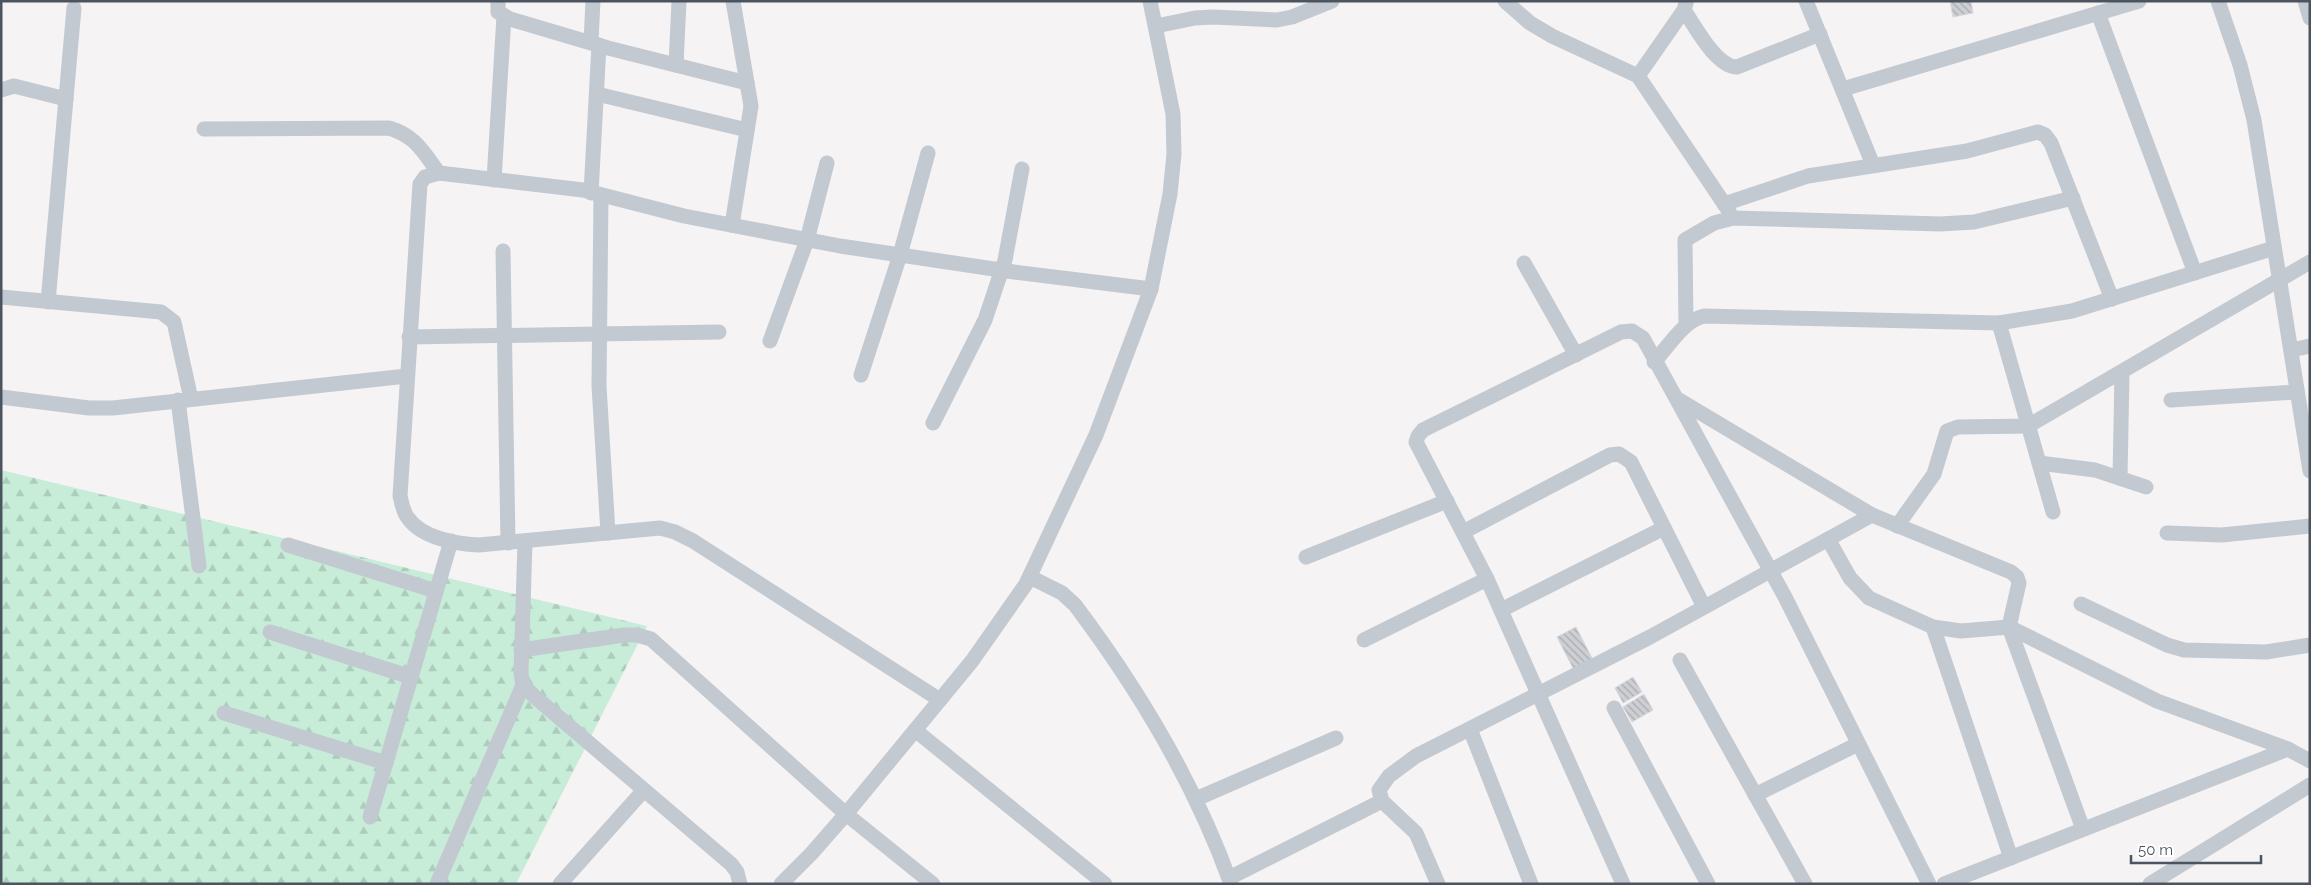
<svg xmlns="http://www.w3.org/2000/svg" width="2311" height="885" font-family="Raleway,sans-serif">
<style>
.forest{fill:url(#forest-firs)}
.building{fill:url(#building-back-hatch);stroke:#d8d9dd}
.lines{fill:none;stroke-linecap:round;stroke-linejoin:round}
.street{stroke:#c2c9d0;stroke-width:15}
</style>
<defs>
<pattern id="forest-firs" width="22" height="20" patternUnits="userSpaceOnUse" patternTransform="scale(1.25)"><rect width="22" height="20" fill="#c7ecd8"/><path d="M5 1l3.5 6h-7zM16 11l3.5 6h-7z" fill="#adccbc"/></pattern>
<pattern id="building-back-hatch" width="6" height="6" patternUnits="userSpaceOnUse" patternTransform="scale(1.25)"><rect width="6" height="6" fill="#cdcfd4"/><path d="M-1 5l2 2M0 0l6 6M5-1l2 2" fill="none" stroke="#a9abaf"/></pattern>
</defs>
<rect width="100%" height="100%" fill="#f5f3f3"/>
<path class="forest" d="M1,470L647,626L516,884H1Z"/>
<g class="building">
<path d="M1950,1H1971L1973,13L1953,17Z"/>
<path d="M1576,627L1594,662L1575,672L1557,637Z"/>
<path d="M1633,677L1642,692L1623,703L1615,688Z"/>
<path d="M1644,694L1653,710L1632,722L1623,707Z"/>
</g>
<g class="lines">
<g class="street">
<path d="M498,1V12L510,19L608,48L747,83"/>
<path d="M1505,1L1530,23L1552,36L1638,76L1729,211"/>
<path d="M1806,1L1873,165"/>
<path d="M2218,1L2240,65L2254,120L2310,471"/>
<path d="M2305,1L2310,18"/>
<path d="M1684,10C1695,26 1716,67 1737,67L1820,34"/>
<path d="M2098,13L2195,273"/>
<path d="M1156,26L1195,18L1213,17L1277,20L1292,17L1332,1"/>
<path d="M591,41L593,1"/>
<path d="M676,65L679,1"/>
<path d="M1638,76L1684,10L1686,3"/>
<path d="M1843,89L2139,1"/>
<path d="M1,90L14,86L66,99"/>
<path d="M597,94L747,130"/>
<path d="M204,129L389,128C416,136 423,152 439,173"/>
<path d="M494,180L504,16"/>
<path d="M591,193L599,45"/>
<path d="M601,195L599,386L608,533"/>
<path d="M1724,204L1808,176L1967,151L2038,132L2045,135L2051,143L2112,299"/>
<path d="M732,225L751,106L733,1"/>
<path d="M503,251L508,543"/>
<path d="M1524,263L1576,355"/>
<path d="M1,297L161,312L174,322L191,399"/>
<path d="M48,302L74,8"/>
<path d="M1999,323L2053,512"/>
<path d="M1686,325L1685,240L1714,223L1733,218L1940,224L1974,222L2073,198"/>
<path d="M409,337L719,332"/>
<path d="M770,341L807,240L827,163"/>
<path d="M2291,350L2310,346"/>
<path d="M1654,362C1669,346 1683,321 1704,316L1999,323L2072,311L2274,248"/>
<path d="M861,375L900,255L928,153"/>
<path d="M1,397L89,408H113L407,376"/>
<path d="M178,400L199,566"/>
<path d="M1679,400L1872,515L2011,572L2017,577L2019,583L2009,627L2157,701L2288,749"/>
<path d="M2171,400L2297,392"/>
<path d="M933,423L985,320L1005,260L1022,169"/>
<path d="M2039,463L2095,470L2146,487"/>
<path d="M2120,478L2122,373"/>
<path d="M1897,526L1934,474L1947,431L1958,427L2028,426L2310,262"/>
<path d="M1463,532L1610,455L1619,454L1631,462L1704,607"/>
<path d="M2167,533L2222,535L2310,526"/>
<path d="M1828,539L1850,578L1869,598L1933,627L1961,631L2009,627L2083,829"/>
<path d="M525,541L521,674L523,685L535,697L731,864L737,872L740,884"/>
<path d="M288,545L436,591"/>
<path d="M1306,557L1447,501"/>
<path d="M1030,577L1062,593L1075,605C1139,690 1195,784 1231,884"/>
<path d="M2081,604L2167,645L2184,650L2266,652L2310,645"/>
<path d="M1501,610L1664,528"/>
<path d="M1933,627L2011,858"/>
<path d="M270,632L411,677"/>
<path d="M1364,640L1487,579"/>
<path d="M521,650L624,635H637L651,639L846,814L933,884"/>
<path d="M1680,660L1805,884"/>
<path d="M940,700L693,541L675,532L660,528L479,545C456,544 422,538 408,518C403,512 402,504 400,496L420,184L425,177L439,173L583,190L684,216L840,246L1014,272L1151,289"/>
<path d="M1614,708L1708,884"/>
<path d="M224,713L386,763"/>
<path d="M1470,729L1531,884"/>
<path d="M915,730L1105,884"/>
<path d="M1755,795L1858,744"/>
<path d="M1196,799L1336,738"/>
<path d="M370,817L451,541"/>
<path d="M1229,878L1382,801"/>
<path d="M437,884L523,685"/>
<path d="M560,884L644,790"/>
<path d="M781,884L811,854L846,814L972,661L1026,584L1096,435L1151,289L1170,194L1174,154L1173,114L1150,1"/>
<path d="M1438,884L1416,833L1382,801L1379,790L1389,776L1416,756L1650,637L1872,515"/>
<path d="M1623,884L1487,579L1416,442L1418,436L1423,430L1621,332L1632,331L1643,338L1785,597L1929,884"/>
<path d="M1944,884L2288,749L2310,761"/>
<path d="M2150,884L2310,785"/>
</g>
</g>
<rect width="2311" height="885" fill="none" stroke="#4c555f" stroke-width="5"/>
<path d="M2131 855v8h130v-8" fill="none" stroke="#4c555f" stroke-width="2.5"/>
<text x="2138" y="855" font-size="15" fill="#4c555f" stroke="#ffffff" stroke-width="4" paint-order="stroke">50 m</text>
</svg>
